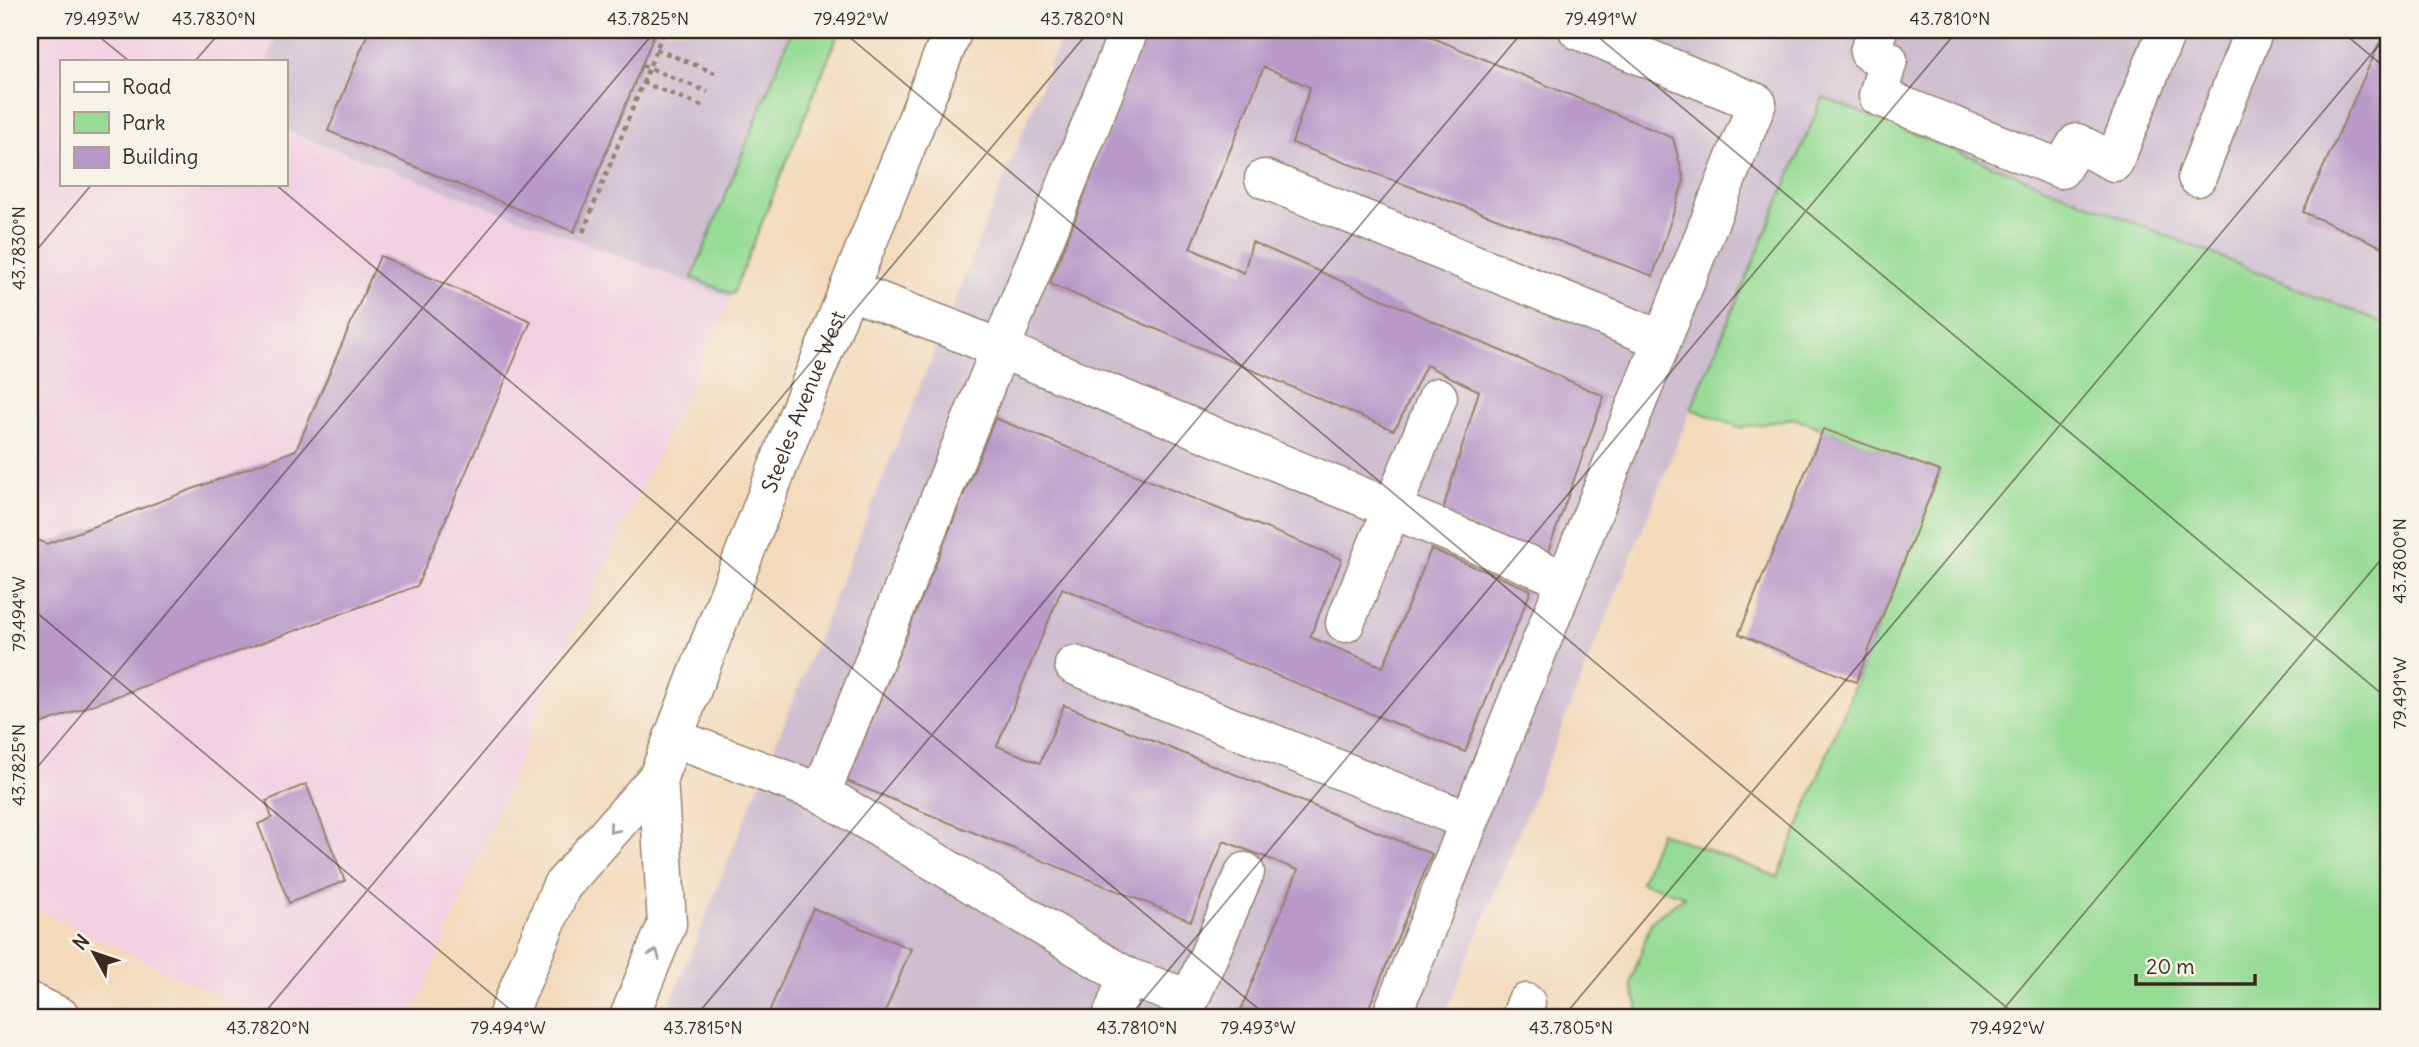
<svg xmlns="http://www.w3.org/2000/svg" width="2419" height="1047" font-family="Delius,sans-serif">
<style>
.built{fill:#f1d0e2}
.industrial{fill:#cebed0}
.green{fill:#96dc95;stroke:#68835a;stroke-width:2}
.building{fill:#b899c8}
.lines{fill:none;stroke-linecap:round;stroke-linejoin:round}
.minor-casing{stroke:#97826c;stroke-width:41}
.major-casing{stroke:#97826c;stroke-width:41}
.path{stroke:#97826c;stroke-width:4.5;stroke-dasharray:5 5;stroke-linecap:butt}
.minor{stroke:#fff;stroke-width:38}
.major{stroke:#fff;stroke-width:38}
.oneway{stroke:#a79f9a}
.ticks{fill:none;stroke:#3b2a1e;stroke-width:2;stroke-opacity:0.45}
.labels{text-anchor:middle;stroke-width:7;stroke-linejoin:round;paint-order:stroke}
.street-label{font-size:21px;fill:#3b2a1e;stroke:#f7f3e8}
.neatline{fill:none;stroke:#3b2a1e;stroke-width:2.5}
.ticks-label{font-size:18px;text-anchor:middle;fill:#3b2a1e}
</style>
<rect width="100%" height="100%" fill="#f7f3e8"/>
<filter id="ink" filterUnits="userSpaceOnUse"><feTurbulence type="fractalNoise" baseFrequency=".0143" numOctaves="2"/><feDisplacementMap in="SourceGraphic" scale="14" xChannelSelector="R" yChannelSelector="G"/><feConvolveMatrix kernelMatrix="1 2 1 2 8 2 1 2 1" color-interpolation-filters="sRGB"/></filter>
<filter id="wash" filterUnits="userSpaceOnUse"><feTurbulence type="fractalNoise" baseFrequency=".00686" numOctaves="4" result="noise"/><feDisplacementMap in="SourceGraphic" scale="28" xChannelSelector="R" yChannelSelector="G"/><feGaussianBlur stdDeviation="1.57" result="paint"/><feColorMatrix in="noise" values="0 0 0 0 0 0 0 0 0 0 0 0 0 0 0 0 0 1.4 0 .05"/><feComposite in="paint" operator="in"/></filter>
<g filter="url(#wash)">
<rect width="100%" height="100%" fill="#f3dabb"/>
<path class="built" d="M30,30H279L267,61H61V184H285V130L731,298L553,676L413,1017H262L30,906Z"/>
<g class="industrial">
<path d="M279,30H840L731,298L285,130V61H267Z"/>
<path d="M1064,30H2389V325L1823,97L1691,409L1444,1017H665Z"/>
</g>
<g class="green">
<path d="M792,30H840L733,294L692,278Z"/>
<path d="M1823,97L2389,325V1017H1636L1639,1011L1631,983L1651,922L1684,896L1641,882L1660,832L1778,877L1940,472L1793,418L1741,428L1691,409Z"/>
</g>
<g id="blocks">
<g class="building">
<path d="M369,30H656L574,232L328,131Z"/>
<path d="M1148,30H1414L1673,138L1684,180L1653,276L1292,143L1310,87L1264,67L1190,248L1244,273L1252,242L1604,396L1545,560L1442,513L1479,391L1426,365L1398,424L1393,430L1050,284Z"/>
<path d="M2381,40L2389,44V250L2303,212Z"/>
<path d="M380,256L531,321L417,586L35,726L30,724V536L47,544L296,450Z"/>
<path d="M995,418L1342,559L1310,637L1383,667L1431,549L1531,590L1465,752L1062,588L997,746L1040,763L1064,705L1432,854L1365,1017H1238L1298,870L1224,841L1191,921L847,781Z"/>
<path d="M1823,429L1940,471L1856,682L1739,634Z"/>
<path d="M306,784L345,881L289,903L258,824L272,818L266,801Z"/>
<path d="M813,908L911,949L883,1017H767Z"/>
</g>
</g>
</g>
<g filter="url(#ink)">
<use href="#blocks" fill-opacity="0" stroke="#97826c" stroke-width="2"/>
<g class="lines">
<g class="minor-casing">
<g id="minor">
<path d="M1878,30L1869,52L1888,60L1878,96L2061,169L2077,143L2114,162L2167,30"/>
<path d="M2197,177L2254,30"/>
<path d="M1264,179L1662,340"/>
<path d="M849,290L949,328L1566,580"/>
<path d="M1345,623L1438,397"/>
<path d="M1074,665L1469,821"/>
<path d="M673,738L821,793L1127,977"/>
<path d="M821,793L1129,30"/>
<path d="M1112,1017L1127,977L1190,999L1245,872"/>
<path d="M1391,1017L1757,103L1578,30"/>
<path d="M1521,1017L1526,1003"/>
</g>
</g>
<g class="major-casing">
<g id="major">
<path d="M30,1002L61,1017"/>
<path id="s1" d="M507,1017L561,887L658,777L798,415L953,30"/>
<path d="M629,1017L667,924L658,777"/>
</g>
</g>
<g class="path">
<path d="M656,49L715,73"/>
<path d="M642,65L708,92"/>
<path d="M642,82L702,106"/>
<path d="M583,232L664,30"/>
</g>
<use href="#minor" class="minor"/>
<use href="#major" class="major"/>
</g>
<defs><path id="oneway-chevron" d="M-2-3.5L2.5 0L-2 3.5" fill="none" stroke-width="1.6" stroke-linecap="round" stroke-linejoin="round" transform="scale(1.75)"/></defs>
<g class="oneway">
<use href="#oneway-chevron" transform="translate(613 829) rotate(131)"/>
<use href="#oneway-chevron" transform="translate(655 954) rotate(-67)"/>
</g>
</g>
<path class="ticks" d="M91,30L129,61M841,30L2018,1017M1590,30L2389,700M2340,30L2389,71M195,61L222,30M275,184L1268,1017M30,258L92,184M30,607L519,1017M30,776L656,30M261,1017L1090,30M695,1017L1524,30M1129,1017L1958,30M1563,1017L2389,33M1997,1017L2389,550"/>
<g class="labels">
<g class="street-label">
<text dy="7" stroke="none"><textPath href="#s1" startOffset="690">Steeles Avenue West</textPath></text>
</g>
</g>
<rect width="2419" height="1047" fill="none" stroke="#f7f3e8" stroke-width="77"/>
<rect x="60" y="60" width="228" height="126" fill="#f7f3e8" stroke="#aca397" stroke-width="2"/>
<rect x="74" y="82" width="35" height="10" fill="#ffffff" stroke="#aca397" stroke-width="2"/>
<text x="122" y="94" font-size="21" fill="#3b2a1e">Road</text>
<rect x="74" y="112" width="35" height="21" fill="#96dc95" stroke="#aca397" stroke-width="2"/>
<text x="122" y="130" font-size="21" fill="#3b2a1e">Park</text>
<rect x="74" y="147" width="35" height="21" fill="#b899c8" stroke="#aca397" stroke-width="2"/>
<text x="122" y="164" font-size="21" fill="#3b2a1e">Building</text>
<g transform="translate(94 953) rotate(310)" stroke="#f7f3e8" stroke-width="5" paint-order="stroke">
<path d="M0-5L12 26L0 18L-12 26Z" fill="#3b2a1e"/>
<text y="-10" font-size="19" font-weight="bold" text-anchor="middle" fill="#3b2a1e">N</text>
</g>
<path d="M2136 974v10h119v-10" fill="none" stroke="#3b2a1e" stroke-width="3.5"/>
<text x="2146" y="974" font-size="21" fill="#3b2a1e" stroke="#f7f3e8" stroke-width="5" paint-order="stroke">20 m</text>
<rect x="38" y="38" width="2342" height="971" class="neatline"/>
<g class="ticks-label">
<text x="102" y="25">79.493°W</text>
<text x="214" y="25">43.7830°N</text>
<text x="648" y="25">43.7825°N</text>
<text x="851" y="25">79.492°W</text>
<text x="1082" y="25">43.7820°N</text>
<text x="1601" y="25">79.491°W</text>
<text x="1950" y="25">43.7810°N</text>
<text transform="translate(19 248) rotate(-90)" y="6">43.7830°N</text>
<text transform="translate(2400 561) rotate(-90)" y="6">43.7800°N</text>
<text transform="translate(19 614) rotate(-90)" y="6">79.494°W</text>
<text transform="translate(2400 693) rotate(-90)" y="6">79.491°W</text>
<text transform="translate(19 765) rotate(-90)" y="6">43.7825°N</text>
<text x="268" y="1034">43.7820°N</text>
<text x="508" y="1034">79.494°W</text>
<text x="703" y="1034">43.7815°N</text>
<text x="1137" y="1034">43.7810°N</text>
<text x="1258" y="1034">79.493°W</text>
<text x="1571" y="1034">43.7805°N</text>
<text x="2007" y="1034">79.492°W</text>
</g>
</svg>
